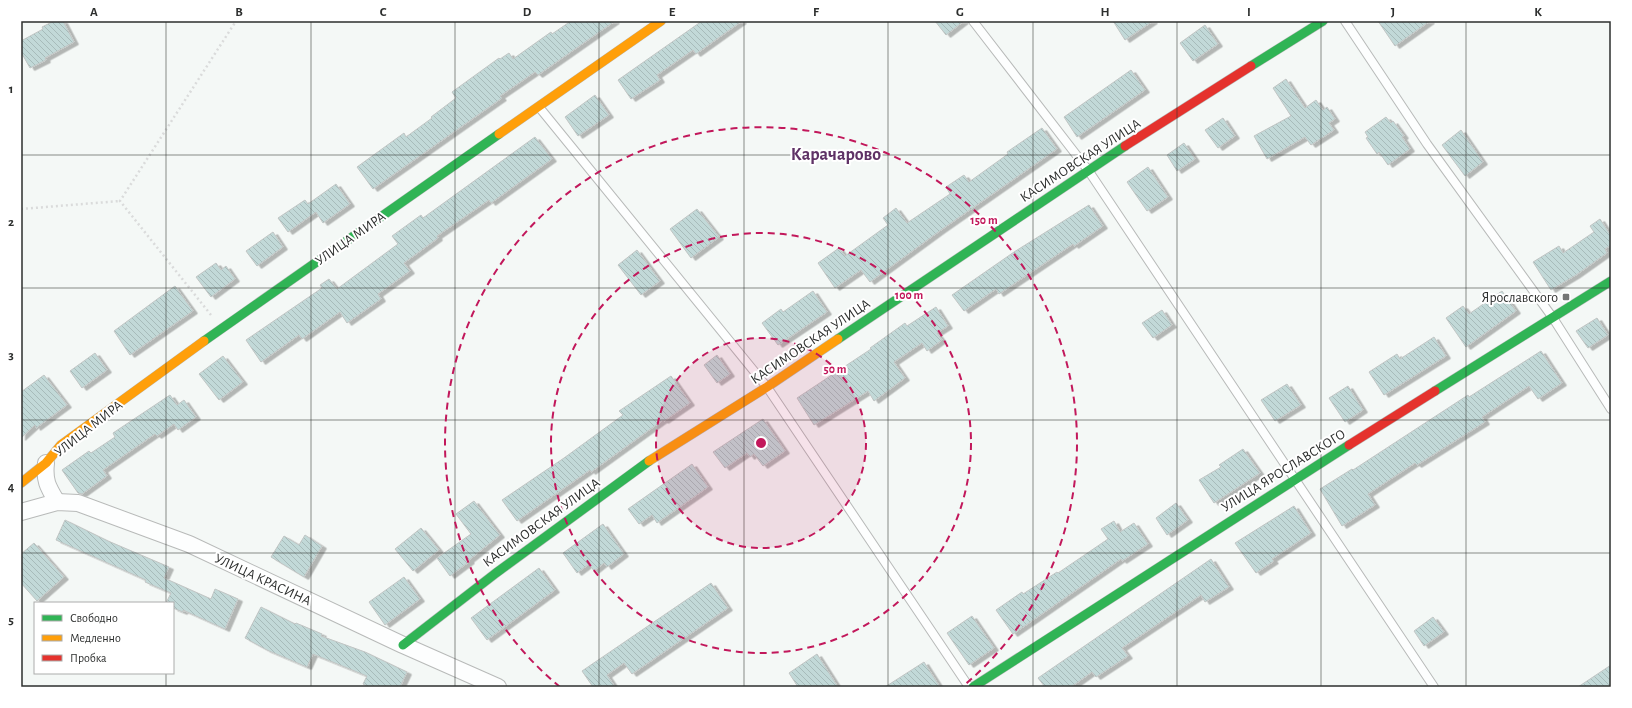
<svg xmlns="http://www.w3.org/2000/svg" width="1632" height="708" font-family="'Alegreya Sans',sans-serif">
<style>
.building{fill:url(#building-back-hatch);stroke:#c1c5c4;filter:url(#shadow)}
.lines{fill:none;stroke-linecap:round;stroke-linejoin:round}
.lane-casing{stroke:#b8bab9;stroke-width:10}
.street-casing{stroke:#b8bab9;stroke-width:18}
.fast-casing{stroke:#b8bab9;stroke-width:10}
.slow-casing{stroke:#b8bab9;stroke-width:10}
.jam-casing{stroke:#b8bab9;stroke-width:10}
.path{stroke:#dadbdb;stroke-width:2.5;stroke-dasharray:2 3;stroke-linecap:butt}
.lane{stroke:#fdfefe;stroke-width:8}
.street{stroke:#fdfefe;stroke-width:16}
.fast{stroke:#30b455;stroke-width:9}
.slow{stroke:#ff9f0a;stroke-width:9}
.jam{stroke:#e5322d;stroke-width:9}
.grid{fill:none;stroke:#2d2f2e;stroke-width:1;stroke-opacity:0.55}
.ring{fill:none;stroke:#c2185b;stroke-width:2;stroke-dasharray:7 5}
.poi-dot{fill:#737574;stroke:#fff;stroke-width:1.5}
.labels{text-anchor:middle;stroke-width:4;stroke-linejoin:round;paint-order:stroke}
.street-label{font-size:14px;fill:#2d2f2e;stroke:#fff}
.poi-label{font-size:14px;fill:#2d2f2e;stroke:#fff;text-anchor:end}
.district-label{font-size:18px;font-weight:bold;fill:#5f3266;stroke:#fff}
.centre{fill:#c2185b;stroke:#fff;stroke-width:2}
.ring-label{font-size:12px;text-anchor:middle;font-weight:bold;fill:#c2185b;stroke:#fff;stroke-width:4;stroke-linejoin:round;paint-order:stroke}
.neatline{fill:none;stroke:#2d2f2e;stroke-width:1.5}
.grid-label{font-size:13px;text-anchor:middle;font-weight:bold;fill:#2d2f2e}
</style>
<defs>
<pattern id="building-back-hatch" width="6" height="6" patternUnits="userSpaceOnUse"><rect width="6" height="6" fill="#c2d9d8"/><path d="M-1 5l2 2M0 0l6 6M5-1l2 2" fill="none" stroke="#a7bbba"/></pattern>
<filter id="shadow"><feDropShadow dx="4.5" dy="2.5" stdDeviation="0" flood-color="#0004"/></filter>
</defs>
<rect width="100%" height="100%" fill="#f4f8f6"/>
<g class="building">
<path d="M54,21H63L74,42L45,58L46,60L30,68L21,52V41L43,29L42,27Z"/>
<path d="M571,21H615L538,75L535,72L500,96L502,98L373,189L357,167L404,133L406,137L432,118L431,117L456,98L452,92L499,58L500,59L509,53L513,59L551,32L552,34Z"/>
<path d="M702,21H742L696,54L693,50L657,75L660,80L631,99L618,80Z"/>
<path d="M935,21H964L946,35Z"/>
<path d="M1113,21H1153L1125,40Z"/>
<path d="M1378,21H1430L1395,46Z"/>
<path d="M1205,25L1218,44L1193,61L1180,43Z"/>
<path d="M1131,70L1145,90L1077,137L1064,117Z"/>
<path d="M1286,79L1305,108L1316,100L1323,110L1327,107L1335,119L1329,123L1334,130L1311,145L1305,137L1267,159L1254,136L1291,116L1273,88Z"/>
<path d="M595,95L609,115L578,136L565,117Z"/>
<path d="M1386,117L1391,123L1393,121L1404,136L1402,137L1410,149L1388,165L1379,152L1377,154L1366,138L1368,137L1365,132Z"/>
<path d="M1223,118L1235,136L1218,148L1205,130Z"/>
<path d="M1042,128L1057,149L941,230L870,282L861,270L835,288L818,263L839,248L845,256L888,225L883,218L896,208L907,223L950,194L946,187L964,175L969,182L1008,154L1007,152Z"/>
<path d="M1461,130L1483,162L1465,176L1442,145Z"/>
<path d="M535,137L552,159L491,203L489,200L437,236L438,238L404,263L410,271L378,294L381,299L347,323L340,312L302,339L299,335L261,362L246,340L322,288L320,285L329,279L337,289L398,244L392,236L421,215L423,218Z"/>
<path d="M1184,143L1195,159L1177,171L1167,155Z"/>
<path d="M1148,167L1168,197L1147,211L1127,182Z"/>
<path d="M336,184L350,204L323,223L316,212L288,232L278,218L305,200L308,204Z"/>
<path d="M1089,205L1103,226L1074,246L1073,244L999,294L996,289L964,311L952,295L1014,252Z"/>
<path d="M697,209L719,237L691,258L670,229Z"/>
<path d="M1600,219L1611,236V245L1605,249L1607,253L1576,275L1551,290L1533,262L1559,246L1563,253L1594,232L1590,226Z"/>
<path d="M273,232L283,247L257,266L246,251Z"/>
<path d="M637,250L660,281L641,295L618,265Z"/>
<path d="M216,263L221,270L226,266L235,279L211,297L196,277Z"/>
<path d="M175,286L193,311L130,355L114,331Z"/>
<path d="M813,291L827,312L778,345L762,323L781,309L783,312Z"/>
<path d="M1502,291L1516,311L1466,347L1446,318L1463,306L1469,314Z"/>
<path d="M936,307L948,326L937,333L942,340L927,351L922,343L894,362L905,378L874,401L868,391L814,425L797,398L871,349L870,348L905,323L907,326Z"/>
<path d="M1162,310L1172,325L1153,338L1142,323Z"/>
<path d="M1597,318L1608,335L1588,348L1576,331Z"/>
<path d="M1434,337L1446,356L1384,395L1369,372L1397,354L1400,359Z"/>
<path d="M1541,351L1562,383L1538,399L1529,386L1482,417L1485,422L1417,465L1415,463L1368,494L1375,505L1342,526L1320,489L1352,469L1353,470L1468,395L1469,397Z"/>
<path d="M95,353L107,370L82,388L70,371Z"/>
<path d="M717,355L730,374L717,383L704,365Z"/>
<path d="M223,356L243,382L219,400L199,374Z"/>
<path d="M44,375L67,405L36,428L35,425L21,438V392Z"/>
<path d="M671,376L690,403L664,421L663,420L591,472L590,470L517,521L502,500L564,458L623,415L619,411Z"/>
<path d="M1287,384L1301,405L1275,421L1261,400Z"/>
<path d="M1348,386L1363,410L1345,422L1329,398Z"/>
<path d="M170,395L177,405L184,400L196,417L178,430L174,424L157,436L155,434L103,470L107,476L82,494L78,493L62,470L89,451L91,453L115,437L113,433Z"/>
<path d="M763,419L785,451L763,466L754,454L750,457L747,453L725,468L713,452Z"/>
<path d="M1243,449L1260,473L1214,503L1199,480L1221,467L1219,465Z"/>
<path d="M692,464L708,487L657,523L652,515L639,524L628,509Z"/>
<path d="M474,501L500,535L469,560L470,561L450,576L437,558L471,534L456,514Z"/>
<path d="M1176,503L1188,520L1167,535L1156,518Z"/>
<path d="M1294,506L1311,533L1272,559L1274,561L1256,573L1235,543Z"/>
<path d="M65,520L108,541L169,567L164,578L211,599L215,589L238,599L225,629L183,610V612L173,608V603H166L171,593L145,582L146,580L56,540Z"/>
<path d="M1114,521L1120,532L1134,523L1148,544L1122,561L1121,559L1013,634L996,610L1022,592L1023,594L1057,572L1058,573L1108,539L1101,529Z"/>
<path d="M603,524L624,554L607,567L604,563L594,571L589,564L577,573L563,553Z"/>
<path d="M421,528L439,550L413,571L395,549Z"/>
<path d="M305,535L322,546L304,577L271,557L284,536L299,545Z"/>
<path d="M34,543L64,577L37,601L21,583V554Z"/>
<path d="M1211,559L1229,587L1205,602L1201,595L1122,648L1128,656L1096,677L1092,672L1071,687H1045L1038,678Z"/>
<path d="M539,568L555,590L487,640L471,618Z"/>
<path d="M404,577L420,599L385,625L369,602Z"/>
<path d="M711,583L728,608L632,674L624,663L607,675L615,687H593L582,671Z"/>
<path d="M261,607L295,624L296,623L322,634L321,636L365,652L407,672L400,687H369L363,684L367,676L313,654L307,667L267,650L245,638Z"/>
<path d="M972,616L994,648L969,665L947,633Z"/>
<path d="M1433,617L1444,632L1424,646L1414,631Z"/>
<path d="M817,654L838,687H798L789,673Z"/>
<path d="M924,662L940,687H885Z"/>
<path d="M1611,665V687H1578Z"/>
</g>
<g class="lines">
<g class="lane-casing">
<g id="lane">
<path d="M973,21L1088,170L1434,687"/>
<path d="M1345,21L1427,144L1553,318L1611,409"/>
<path d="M539,107L767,387L969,687"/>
</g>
</g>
<g class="street-casing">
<g id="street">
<path d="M46,463C44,481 48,487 57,502"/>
<path d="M21,512L57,502L78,503L189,544L403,645L498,687"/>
</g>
</g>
<g class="fast-casing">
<g id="fast">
<path d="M1251,66L1323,21"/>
<path d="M838,339L1125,146"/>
<path d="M204,341L499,134"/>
<path d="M1435,391L1611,281"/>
<path d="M403,645L496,573L649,461"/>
<path d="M973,687L1349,445"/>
</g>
</g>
<g class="slow-casing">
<g id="slow">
<path d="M499,134L661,21"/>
<path d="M649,461L767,387L838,339"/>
<path d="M21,483L46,463L61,445L204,341"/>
</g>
</g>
<g class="jam-casing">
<g id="jam">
<path d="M1125,146L1251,66"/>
<path d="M1349,445L1435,391"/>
</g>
</g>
<g class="path">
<path d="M21,209L120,201"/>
<path d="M211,315L120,201L236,21"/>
</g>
<use href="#lane" class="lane"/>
<use href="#street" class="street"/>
<use href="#fast" class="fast"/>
<use href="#slow" class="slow"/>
<use href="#jam" class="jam"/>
</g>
<path class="grid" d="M166,21V603M311,21V687M455,21V687M599,21V687M744,21V687M888,21V687M1033,21V687M1177,21V687M1321,21V687M1466,21V687M21,155H1611M21,288H1611M21,420H1611M21,553H1611M166,673V687"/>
<circle cx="761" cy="443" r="105" fill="#c2185b" fill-opacity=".12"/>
<g class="ring">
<circle cx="761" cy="443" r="105"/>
<circle cx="761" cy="443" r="210"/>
<path d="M560 687A316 316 0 1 1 962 687"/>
</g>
<rect class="poi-dot" x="1562" y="293" width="8" height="8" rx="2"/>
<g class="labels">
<g class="street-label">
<text transform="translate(1080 160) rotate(-33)" y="5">КАСИМОВСКАЯ УЛИЦА</text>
<text transform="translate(350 238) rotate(-35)" y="5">УЛИЦА МИРА</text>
<text transform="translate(810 341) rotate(-34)" y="5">КАСИМОВСКАЯ УЛИЦА</text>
<text transform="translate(88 428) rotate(-38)" y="5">УЛИЦА МИРА</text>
<text transform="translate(1283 470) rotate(-32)" y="5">УЛИЦА ЯРОСЛАВСКОГО</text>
<text transform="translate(541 522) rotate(-36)" y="5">КАСИМОВСКАЯ УЛИЦА</text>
<text transform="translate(263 579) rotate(25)" y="5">УЛИЦА КРАСИНА</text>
</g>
<g class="poi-label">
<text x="1558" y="302">Ярославского</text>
</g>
<g class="district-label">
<text x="836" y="160">Карачарово</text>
</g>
</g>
<circle cx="761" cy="443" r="6" class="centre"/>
<g class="ring-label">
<text x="984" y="224">150 m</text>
<text x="909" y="299">100 m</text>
<text x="835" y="373">50 m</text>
</g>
<rect width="1632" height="708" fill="none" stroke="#ffffff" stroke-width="44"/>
<rect x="34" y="602" width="140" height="72" fill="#ffffff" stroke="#abacab"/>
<rect x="42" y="615" width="20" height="6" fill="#30b455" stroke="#abacab"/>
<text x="70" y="622" font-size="12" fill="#2d2f2e">Свободно</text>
<rect x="42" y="635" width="20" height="6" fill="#ff9f0a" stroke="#abacab"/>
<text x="70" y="642" font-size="12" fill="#2d2f2e">Медленно</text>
<rect x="42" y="655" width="20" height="6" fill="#e5322d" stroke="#abacab"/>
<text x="70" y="662" font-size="12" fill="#2d2f2e">Пробка</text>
<rect x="22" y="22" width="1588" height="664" class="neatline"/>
<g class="grid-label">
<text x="94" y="16">A</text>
<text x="239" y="16">B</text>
<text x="383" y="16">C</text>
<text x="527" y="16">D</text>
<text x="672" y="16">E</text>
<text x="816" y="16">F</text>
<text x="960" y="16">G</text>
<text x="1105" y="16">H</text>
<text x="1249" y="16">I</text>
<text x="1393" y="16">J</text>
<text x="1538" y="16">K</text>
<text x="11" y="93">1</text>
<text x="11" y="226">2</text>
<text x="11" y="359">3</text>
<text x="11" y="491">4</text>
<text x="11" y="624">5</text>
</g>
</svg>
